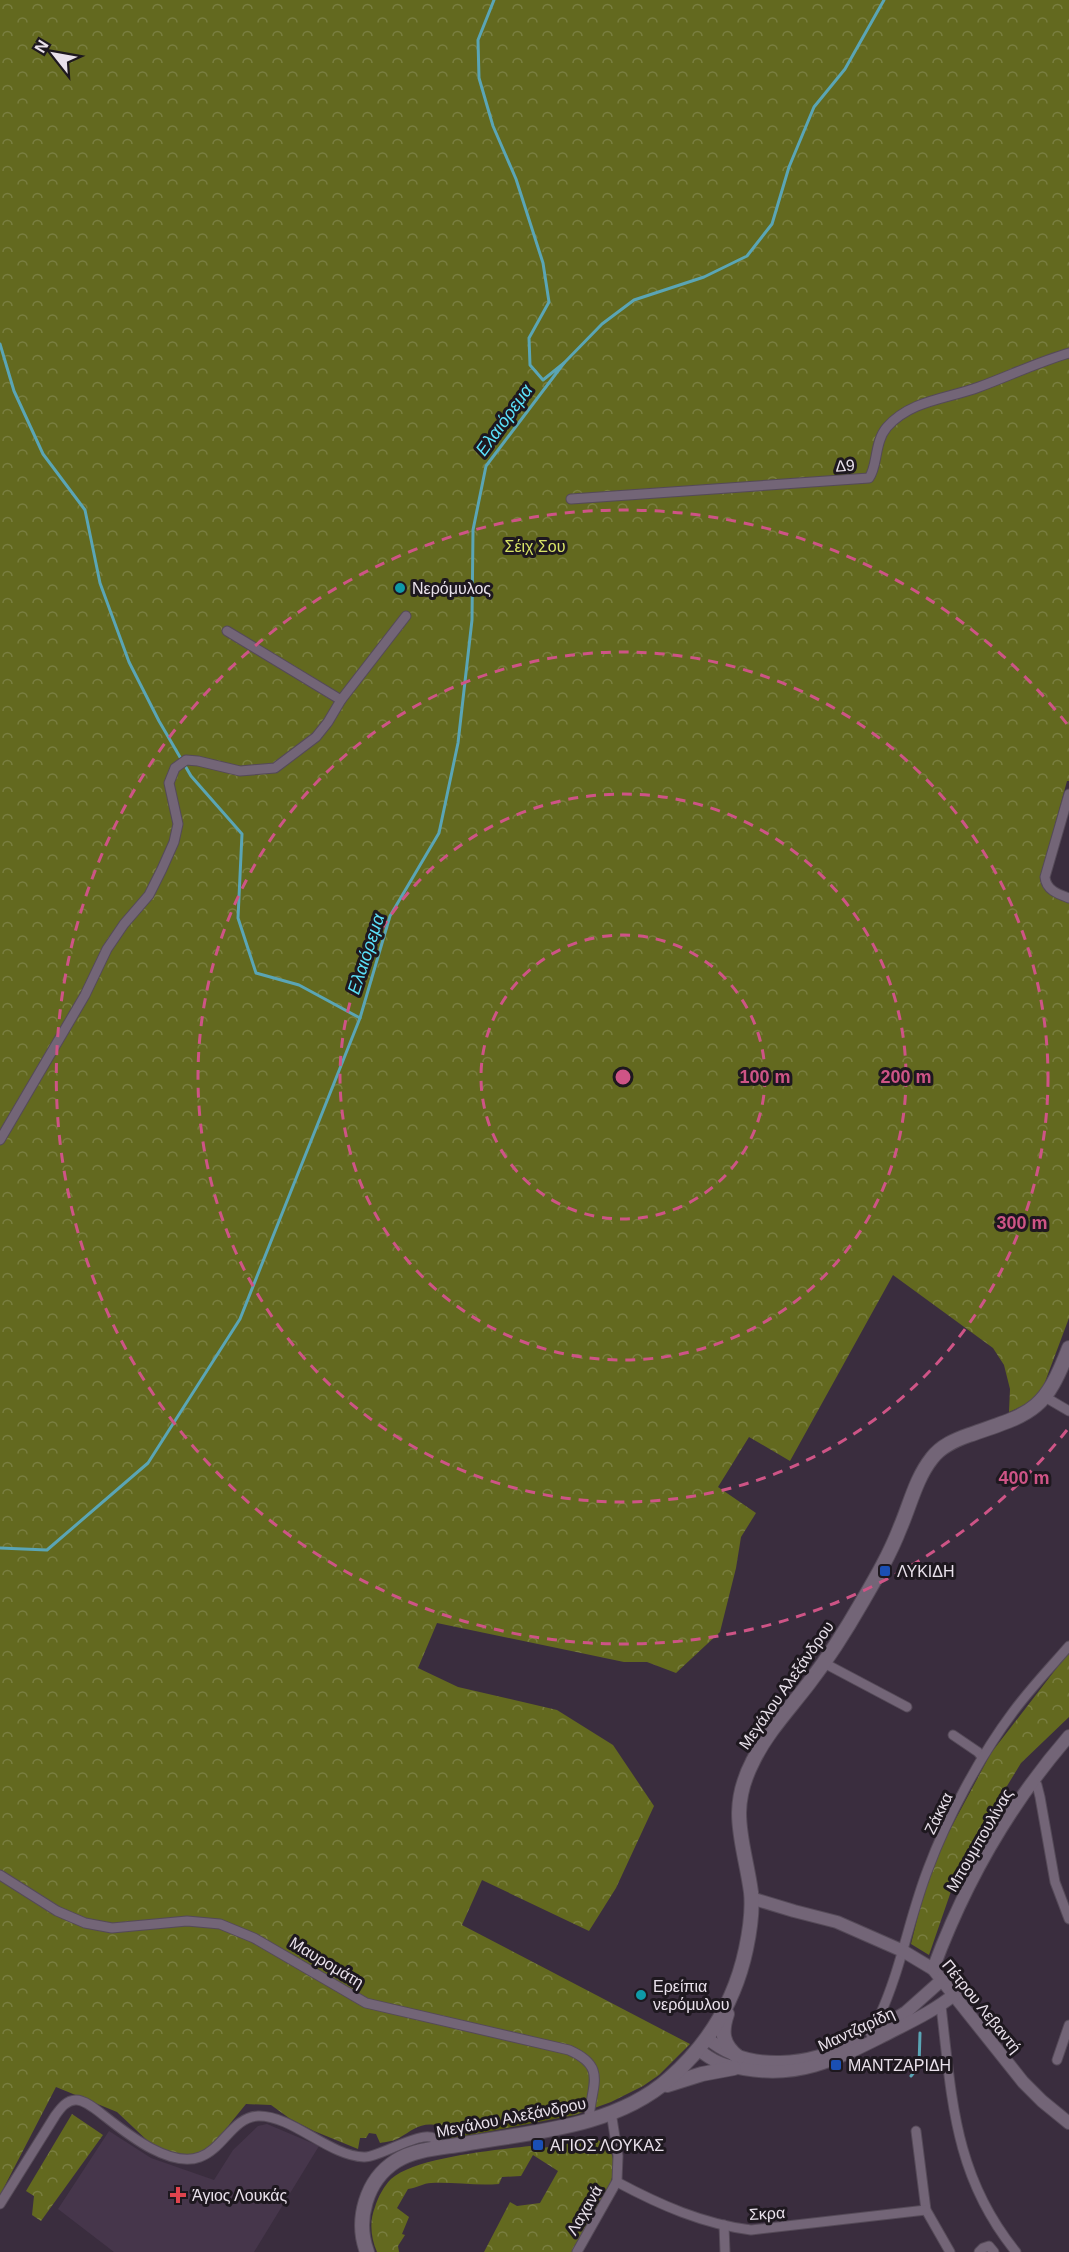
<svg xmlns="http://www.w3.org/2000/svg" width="1069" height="2252" font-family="Helvetica,sans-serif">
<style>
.built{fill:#46364b}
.grass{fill:url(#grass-dots)}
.forest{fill:url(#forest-crowns)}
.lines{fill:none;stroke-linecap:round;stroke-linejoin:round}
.stream{stroke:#5aa5b5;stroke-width:3}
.minor-casing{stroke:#554a58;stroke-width:11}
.tertiary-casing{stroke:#554a58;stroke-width:14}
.secondary-casing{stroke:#554a58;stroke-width:16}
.minor{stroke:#736577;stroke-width:9}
.tertiary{stroke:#736577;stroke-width:12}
.secondary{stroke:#736577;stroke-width:14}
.ring{fill:none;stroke:#ce5486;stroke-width:3;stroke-dasharray:10 8}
.culture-dot{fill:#0f9aa8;stroke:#1e181f;stroke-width:2}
.transit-dot{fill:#1a4fb4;stroke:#1e181f;stroke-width:2}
.health-dot{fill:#e0444e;stroke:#1e181f;stroke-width:2}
.labels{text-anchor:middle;stroke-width:6;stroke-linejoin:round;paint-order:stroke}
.street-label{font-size:16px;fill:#e9e1eb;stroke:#1e181f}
.park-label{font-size:16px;fill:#d9e567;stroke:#1e181f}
.poi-label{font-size:16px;fill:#e9e1eb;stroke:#1e181f;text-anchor:start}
.water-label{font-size:18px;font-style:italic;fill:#5be1fa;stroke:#1e181f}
.centre{fill:#ce5486;stroke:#1e181f;stroke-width:3}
.ring-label{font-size:18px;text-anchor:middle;font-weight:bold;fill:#ce5486;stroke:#1e181f;stroke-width:6;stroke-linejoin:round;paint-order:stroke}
</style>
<defs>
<pattern id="grass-dots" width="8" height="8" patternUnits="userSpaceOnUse" patternTransform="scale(1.5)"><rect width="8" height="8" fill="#555a0f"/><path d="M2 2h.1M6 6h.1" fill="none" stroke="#6d7132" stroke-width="1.8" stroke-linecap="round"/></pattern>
<pattern id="forest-crowns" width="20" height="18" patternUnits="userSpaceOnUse" patternTransform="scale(1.5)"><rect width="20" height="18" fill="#63691f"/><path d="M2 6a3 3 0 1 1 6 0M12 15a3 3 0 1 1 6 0" fill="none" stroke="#797e40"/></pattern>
</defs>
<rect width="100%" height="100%" fill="#3a2d3e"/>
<path class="built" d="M267,2124L319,2146L254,2252H114L58,2209L109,2131L151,2158L214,2180L233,2150L258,2126Z"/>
<path class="grass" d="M560,2111L575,2115L449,2139L439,2126L525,2119Z"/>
<g class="forest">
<path d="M0,0H1069V781H1067L1040,879L1045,890L1069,902V1318L1042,1390L1033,1401L1009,1412L1010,1389L1004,1365L993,1348L893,1275L790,1461L749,1437L718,1487L756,1513L741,1537L736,1568L720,1632L676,1673L647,1662H624L437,1623L418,1668L458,1687L557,1710L613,1745L654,1806L616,1888L589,1931L482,1880L462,1925L690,2044L659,2075L643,2086L611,2102L575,2115L560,2111L525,2119L439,2126C422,2121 413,2130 399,2138C394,2141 386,2142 380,2143L376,2134L369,2133L366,2138H360L358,2149L314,2131L289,2118L271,2105L246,2104L211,2147L197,2156L174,2153L151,2144L117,2112L56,2087L0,2195Z"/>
<path d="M1069,1652V1717L1021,1763L990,1814L958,1871L929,1955L911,1944L930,1867L991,1753Z"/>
<path d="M72,2114L103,2135L41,2221L32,2215L34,2196L26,2191Z"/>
<path d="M596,2139C640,2157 589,2228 572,2252H484L510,2202L517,2206L540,2203L558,2171L533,2155L521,2176L502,2177L499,2184C476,2186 455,2182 431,2183C424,2183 416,2188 408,2189L397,2208L409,2217L402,2234L405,2235L398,2246L399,2252H377C371,2238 369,2222 375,2207C378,2197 384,2186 391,2179C416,2157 497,2150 530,2146L537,2149Z"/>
</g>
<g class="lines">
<g class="stream">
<path d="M0,344L14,391L43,454L85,510L100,583L129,662L159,721L191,776L242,834L238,918L256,973L299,985L360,1018L240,1319L148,1463L47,1550L0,1548"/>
<path d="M564,363L602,324L634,300L704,277L747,256L772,224L789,167L814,107L845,69L884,0"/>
<path d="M360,1018L390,916L439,833L458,743L472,620L473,530L486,466L564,363L543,380L530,365L529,338L549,302L543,263L516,179L493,126L479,78L478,40L494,0"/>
<path d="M911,2076L919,2066L920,2033"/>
</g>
<g class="minor-casing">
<g id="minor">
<path d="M571,499L869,478C878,466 874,442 887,427C911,400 947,399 979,387C1009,376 1038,362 1069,353"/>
<path d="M227,631L341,700"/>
<path d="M1069,794L1045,877C1046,890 1058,894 1069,898"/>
<path d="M0,1140L85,995L107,949L124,924L149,895L162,869L174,842L178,824L169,783L175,768L186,760L198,761L240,771L275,768L316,737L328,722L341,700L406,616"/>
<path d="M1045,1397L1069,1411"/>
<path d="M824,1663L907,1707"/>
<path d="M953,1735L978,1752L982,1757"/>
<path d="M1033,1780L1037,1785L1040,1797L1055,1882L1069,1919"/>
<path d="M0,1875L57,1911L85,1923L112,1928L187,1921L220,1924L254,1938L366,2003L569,2050C608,2067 591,2085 589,2119"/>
<path d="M941,2006C952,2099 954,2176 1016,2252"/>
<path d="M879,2017C901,1970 909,1918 928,1869C947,1818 980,1756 1013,1712C1030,1689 1050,1668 1069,1646"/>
<path d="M1057,2060L1069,2025"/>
<path d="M916,2131L926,2210L950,2252"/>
<path d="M617,2182C660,2205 703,2224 751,2230L926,2210"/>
<path d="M0,2204L55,2116C60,2109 66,2100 76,2100C86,2100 99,2112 107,2118C130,2136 171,2168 200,2157C223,2149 233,2117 258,2116C292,2115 329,2156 364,2157C382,2158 437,2118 439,2148"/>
<path d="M724,2225L725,2252"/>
<path d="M577,2252L617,2181L618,2156L611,2112"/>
<path d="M979,2252L983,2248L989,2246L994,2252"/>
</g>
</g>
<g class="tertiary-casing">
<g id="tertiary">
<path d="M751,1898L794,1911L837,1922L903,1951L933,1969L1023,2082L1042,2101L1069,2123"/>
<path d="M933,1969C964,1885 1010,1804 1069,1736"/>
<path d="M872,2033L906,2012L943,1979"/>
<path d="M707,2038C749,2074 811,2065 857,2041"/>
<path d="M698,2049C713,2062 725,2066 744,2069C799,2079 835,2060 883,2036C908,2023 933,2012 955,1994"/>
</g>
</g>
<g class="secondary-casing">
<g id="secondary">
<path d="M727,2014C721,2032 722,2044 738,2057"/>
<path d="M667,2085L702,2074L734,2068"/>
<path d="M367,2252C355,2220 366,2180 396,2161C415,2149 441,2148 464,2144C532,2132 615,2127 669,2079C709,2044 735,2001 746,1949C750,1930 753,1911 751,1892C744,1841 727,1811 753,1761C767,1732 790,1708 809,1683C829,1657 846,1630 862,1602C876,1578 890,1554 900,1528C910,1505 916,1478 932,1458C941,1446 955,1440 969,1435C1032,1413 1044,1413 1069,1348"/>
</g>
</g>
<use href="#minor" class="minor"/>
<use href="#tertiary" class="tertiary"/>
<use href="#secondary" class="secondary"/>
</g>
<g class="ring">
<circle cx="623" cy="1077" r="142"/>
<circle cx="623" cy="1077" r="283"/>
<circle cx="623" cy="1077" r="425"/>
<path d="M1067 1430A567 567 0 1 1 1067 724"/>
</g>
<g class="culture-dot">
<circle cx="400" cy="588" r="6"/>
<circle cx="641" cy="1995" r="6"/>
</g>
<g class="transit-dot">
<rect x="879" y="1565" width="12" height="12" rx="3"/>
<rect x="830" y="2059" width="12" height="12" rx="3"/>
<rect x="532" y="2139" width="12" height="12" rx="3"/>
</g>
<path class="health-dot" d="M175 2186h6v6h6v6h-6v6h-6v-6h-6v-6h6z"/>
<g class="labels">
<g class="street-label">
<text transform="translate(845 465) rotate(-4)" y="6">Δ9</text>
<text transform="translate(786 1685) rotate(-55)" y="6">Μεγάλου Αλεξάνδρου</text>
<text transform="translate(938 1813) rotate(-64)" y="6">Ζάκκα</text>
<text transform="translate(979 1840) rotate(-60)" y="6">Μπουμπουλίνας</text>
<text transform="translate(327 1962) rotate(31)" y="6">Μαυρομάτη</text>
<text transform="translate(982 2006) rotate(51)" y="6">Πέτρου Λεβαντή</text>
<text transform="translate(856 2029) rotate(-25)" y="6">Μαντζαρίδη</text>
<text transform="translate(511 2117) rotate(-11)" y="6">Μεγάλου Αλεξάνδρου</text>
<text transform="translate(584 2210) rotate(-60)" y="6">Λαχανά</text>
<text transform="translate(767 2213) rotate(-3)" y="6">Σκρα</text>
</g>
<g class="park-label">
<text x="535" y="552">Σέιχ Σου</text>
</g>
<g class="poi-label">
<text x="412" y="594">Νερόμυλος</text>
<text x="897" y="1577">ΛΥΚΙΔΗ</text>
<text x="653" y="1992">Ερείπια<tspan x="653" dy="18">νερόμυλου</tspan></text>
<text x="848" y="2071">ΜΑΝΤΖΑΡΙΔΗ</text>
<text x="550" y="2151">ΑΓΙΟΣ ΛΟΥΚΑΣ</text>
<text x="192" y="2201">Άγιος Λουκάς</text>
</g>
<g class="water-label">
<text transform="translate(504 420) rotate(-54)" y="6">Ελαιόρεμα</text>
<text transform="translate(366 954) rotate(-72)" y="6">Ελαιόρεμα</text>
</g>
</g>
<circle cx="623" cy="1077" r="9" class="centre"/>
<g class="ring-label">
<text x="765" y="1083">100 m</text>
<text x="906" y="1083">200 m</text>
<text x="1022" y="1229">300 m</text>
<text x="1024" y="1484">400 m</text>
</g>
<g transform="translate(54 54) rotate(301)" stroke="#1e181f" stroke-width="4.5" paint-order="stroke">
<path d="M0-4.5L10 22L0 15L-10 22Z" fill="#e9e1eb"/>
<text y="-9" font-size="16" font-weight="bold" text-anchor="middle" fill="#e9e1eb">N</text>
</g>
</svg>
